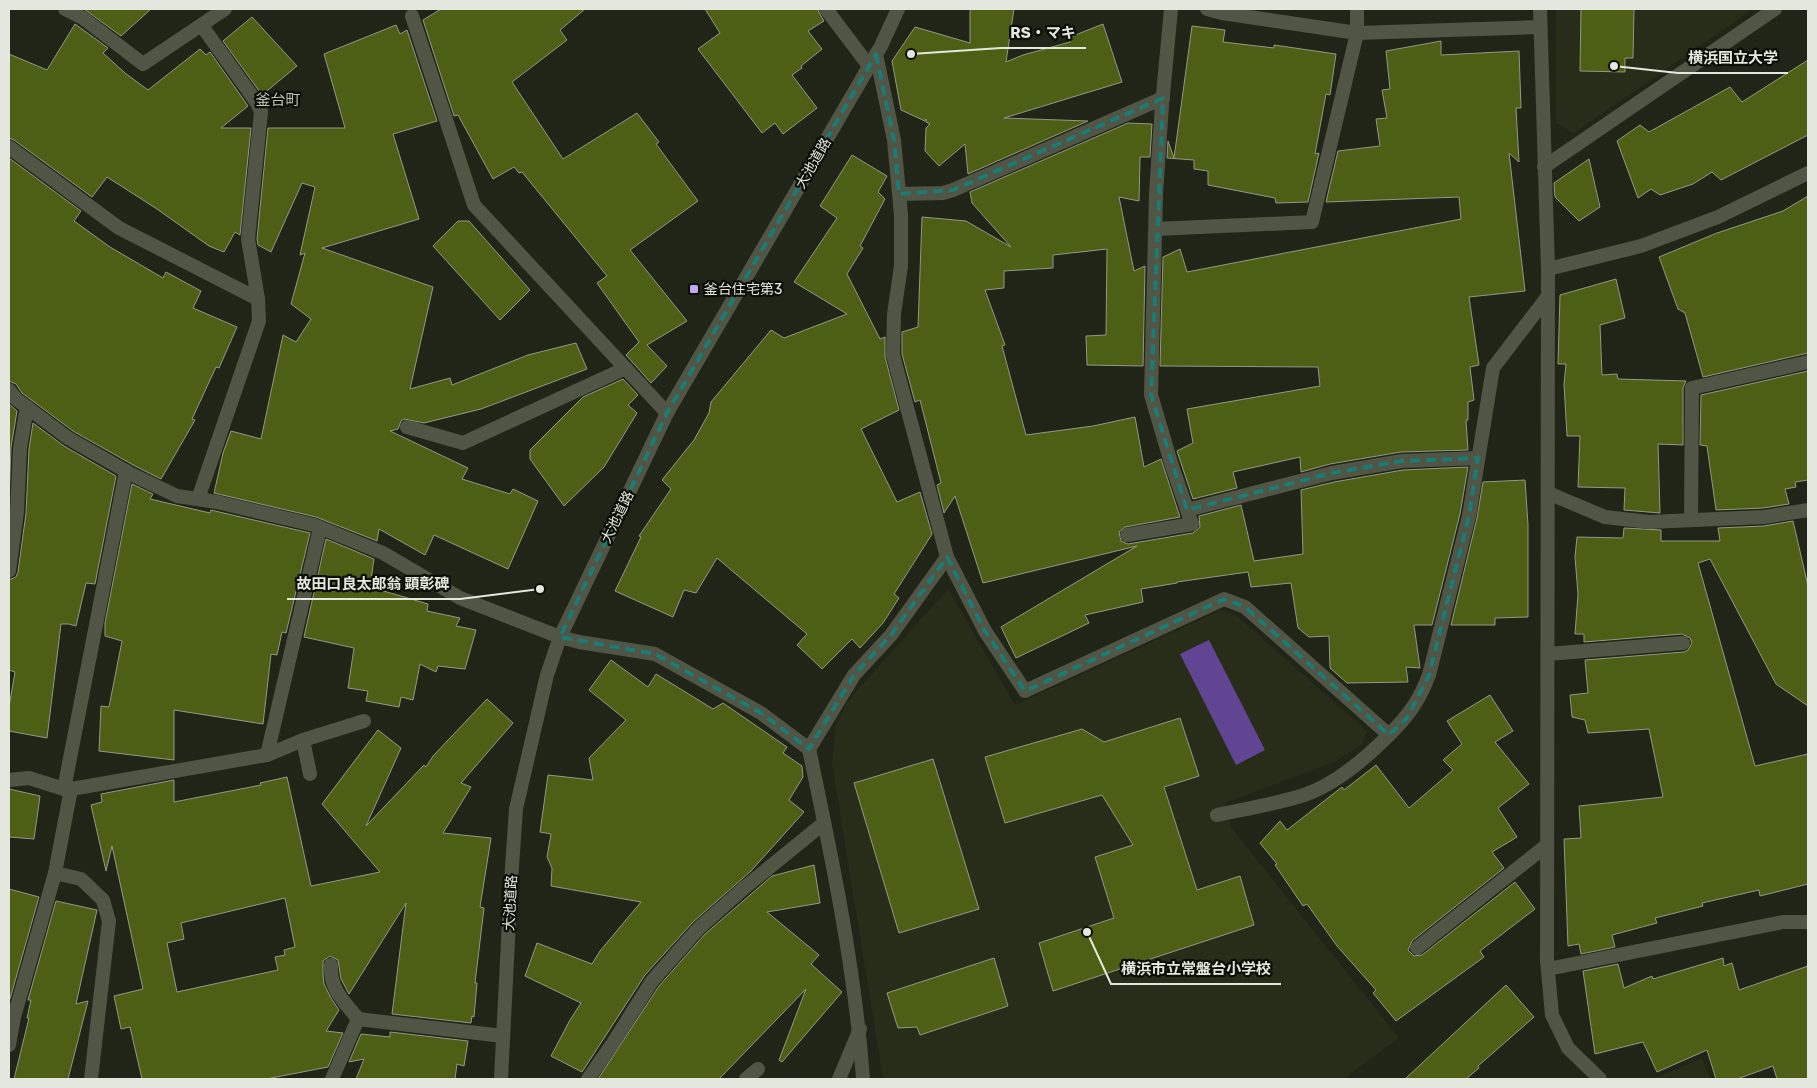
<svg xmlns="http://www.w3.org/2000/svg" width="1817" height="1088" font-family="Rubik,'Noto Sans JP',sans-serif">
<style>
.built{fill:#272d18}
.water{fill:#614593}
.building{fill:#4c5f15;stroke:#929886;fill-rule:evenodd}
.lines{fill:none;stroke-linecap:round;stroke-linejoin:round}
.service{stroke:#505545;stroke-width:14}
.minor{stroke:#505545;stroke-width:14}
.tertiary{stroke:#505545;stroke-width:14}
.marked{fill:none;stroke:#1a7c74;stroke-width:4;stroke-dasharray:10 6;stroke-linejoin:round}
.poi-dot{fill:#c0a8f3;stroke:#0b0d07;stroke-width:2}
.labels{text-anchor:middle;stroke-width:4.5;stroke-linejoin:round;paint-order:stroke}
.street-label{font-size:14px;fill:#e3e7dd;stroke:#0b0d07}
.poi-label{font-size:14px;fill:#e3e7dd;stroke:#0b0d07;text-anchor:start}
.neighbourhood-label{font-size:15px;fill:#bcc3b0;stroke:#0b0d07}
.leader{fill:none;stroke:#e3e7dd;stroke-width:2}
.callout-dot{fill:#e3e7dd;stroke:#0b0d07;stroke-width:2}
.callout-label{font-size:15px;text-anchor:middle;font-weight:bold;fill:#e3e7dd;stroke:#0b0d07;stroke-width:4.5;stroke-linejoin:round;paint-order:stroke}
</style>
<rect width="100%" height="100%" fill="#202517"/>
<g class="built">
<path d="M1556,9H1753L1574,133L1556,123Z"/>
<path d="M948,589L1015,705L1221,610L1237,616L1367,731L1362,745L1334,762L1225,803L1231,827L1399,1038L1351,1073L1346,1079H883L832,763L836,725L847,702Z"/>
<path d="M1702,1058L1710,1079H1653Z"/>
</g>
<path class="water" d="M1209,640L1265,750L1236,765L1180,654Z"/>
<g class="building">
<path d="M84,9H151L121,36Z"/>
<path d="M441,9H585L560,30L567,40L512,82L563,159L637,113L659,142L656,144L698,201L630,250L687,321L647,345L667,366L651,383L626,355L639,342L597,283L607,276L522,172L519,173L514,167L493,179L458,115L454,116L423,20Z"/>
<path d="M705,9H817L824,21L808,31L822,49L801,66L802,68L792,75L817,108L783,134L775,123L762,133L698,49L720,33Z"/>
<path d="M970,9H1014L1006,62L1023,55L1070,42L1068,38L1103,24L1122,82L1004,118L1088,121L968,174L965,144L939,166L925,151L926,128L930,124L926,122V119L925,121L901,110L892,61L915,27L970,43Z"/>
<path d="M1581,9H1634L1633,58H1625V72L1580,71Z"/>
<path d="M252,17L297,66L262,95L223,41Z"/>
<path d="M75,24L108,48L103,53L125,73L148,90L200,49L206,55L210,52L248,106L221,128H251L240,235L235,232L224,252L209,246L157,209L107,177L92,197L14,140L9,138V54L47,70Z"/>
<path d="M396,25L400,34L407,30L437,121L393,134L419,219L322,248L433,287L410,389L450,378L452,385L528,355L576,343L587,369L481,409L424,423L404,419L401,421L398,429L390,431L468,468L462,479L510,494L513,489L538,501L508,569L434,535L425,555L379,529L377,541L316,517L214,493L223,453L231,431L261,439L283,335L296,342L311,319L291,304L305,253L300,255L315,187L302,183L271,252L258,245L257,239L268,128H345L324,54Z"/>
<path d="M1192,26L1225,30L1223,42L1274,48V45L1336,54L1330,95L1326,94L1315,154L1319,153L1308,202L1276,203L1275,198L1208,185V171L1194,169V160L1167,158L1168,141L1174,158Z"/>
<path d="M1441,41V55L1519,51L1521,108H1516L1519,162L1509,153L1525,291L1469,297L1479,365L1470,367L1474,400L1468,402V420H1466L1468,450L1401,452L1330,464L1301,472L1300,457L1233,472L1237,488L1193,499L1177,451L1193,443L1187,409L1320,386L1318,367L1160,366L1163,257L1180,249L1187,272L1461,219L1459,197L1326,202L1338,151L1380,146L1376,119L1387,118L1382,90L1390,89L1386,51Z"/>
<path d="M1808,60V135L1721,180L1712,172L1693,184L1660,195L1651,189L1638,198L1617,141L1640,125L1649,132L1730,87L1742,102Z"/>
<path d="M1128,123L1152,124L1150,157H1140L1139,201L1119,197L1134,271L1145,266L1143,366L1087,365L1086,336L1106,335L1107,249L1053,255V268L1004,271V288L985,290L1005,345L1002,346L1026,435L1093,426L1135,417L1144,467L1161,459L1180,517L1125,527L1119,532L1121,541L1128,544L1193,533L1200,527L1199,516L1241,505L1254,561L1303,554L1301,490L1334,482L1403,470L1468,467L1460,514L1432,625H1414L1420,668L1406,667L1408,682L1347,683L1330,668L1329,636L1309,637L1298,628L1291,583L1251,587L1248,572L1177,582V583L1141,589L1143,602L1085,615L1089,623L1016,658L1001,627L1137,546L983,583L955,496L944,513L937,485L941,483L920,400L915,402L902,354V332L918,327L922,217L966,221L1011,247L972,203L970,192Z"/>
<path d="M852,155L887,176L878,192L885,199L860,246L863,248L847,274L880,339L885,337V357L899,410L861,429L897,502L920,492L932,534L894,594L899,598L883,623L860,648L852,639L822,669L797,645L807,634L717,558L696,593L684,590L673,617L615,591L641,537L639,536L671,489L662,480L694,440L709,413L711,402L771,330L784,338L847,314L794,282L837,218L820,206Z"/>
<path d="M9,158L81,211L74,221L110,247L163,278L166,272L201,291L193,308L237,327L219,368L216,367L192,419L195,420L161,479L135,466L73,431L22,393L16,384L9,381Z"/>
<path d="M1589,159L1600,207L1579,221L1555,197L1554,183Z"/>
<path d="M1808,196V353L1703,377L1685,313L1678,309L1659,257L1717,233L1783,211Z"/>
<path d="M458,221H469L530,290L500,320L433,246Z"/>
<path d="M1616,279L1625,318L1600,325L1602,375L1617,374L1618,379L1686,381L1683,388V445L1658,444L1660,513L1624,510L1625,488L1578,487L1580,436H1567L1564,384L1566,364H1558L1560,295Z"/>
<path d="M1808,371V480L1795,482L1796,487L1785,489L1789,504L1763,508L1716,510L1707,446L1700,445L1701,395Z"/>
<path d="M623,379L638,395L628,405L637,413L604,467L564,506L530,459V450L583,397Z"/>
<path d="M9,404L17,411L11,447L9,501Z"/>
<path d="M33,423L64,446L116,476L95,584L86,583L76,626L69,624H61L47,738L9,731V707L15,672L9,670V580L16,577L18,572L26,513L29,449Z"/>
<path d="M1525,480L1528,525V617L1495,618V625H1451L1477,518L1483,482Z"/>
<path d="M132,484L153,494L150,499L210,513L211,510L215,511L310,533L286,633L282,632L277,655L271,654L263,724L174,710V760L99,751L101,706L109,707L122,641L105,636V623Z"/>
<path d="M1793,521L1808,586V706L1776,684L1710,559L1698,563L1755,766L1808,754V884L1760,896L1759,890L1702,903L1703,906L1655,918L1657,923L1612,935L1615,947L1581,954L1579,944L1568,946L1564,839L1581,838L1579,806L1663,797L1649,729L1588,733L1585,720L1572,717L1570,695L1588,693L1585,660L1684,652L1688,650L1692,643L1690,638L1682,634L1584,642V634H1575L1578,594L1575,557L1577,537L1623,538L1624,528L1661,530V541H1720L1718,528L1764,526Z"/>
<path d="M326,539L374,559L370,587L428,604L427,611L460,618L456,626L476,630L465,669L438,666L436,672L420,664L413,700L401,697L399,707L366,701L368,691L348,688L354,648L304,637Z"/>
<path d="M611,660L648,687L656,674L713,709L723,703L787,747L783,753L802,766L803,777L789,800L804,812L751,871L693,922L645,975L582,1072L551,1056L570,1020L581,1003L525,976L537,943L592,964L600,951L641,902L551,886L552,868L547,857L551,834L540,832L548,775L593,780L589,758L626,720L589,690Z"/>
<path d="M1490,695L1513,731L1495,742L1529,784L1498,808L1517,837L1492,852L1504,868L1412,941L1408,950L1414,956L1422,955L1515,882L1535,909L1480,951L1484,957L1396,1021L1373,993L1376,990L1337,946L1307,904L1303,906L1275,865L1277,864L1260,843L1280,821L1287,830L1342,787L1344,790L1376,765L1409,808L1453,770L1443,760L1462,744L1447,721Z"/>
<path d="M487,699L513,723L461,783L471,787L443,833L491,838L480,907L484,908L475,983H477L474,1017L472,1016L471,1023L392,1014L406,903L349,994L341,979L338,960L330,956L323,961V974L324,984L331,998L339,1010L326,1031L343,1033L328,1067L266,1079H142L130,1027L121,1029L114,996L143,989L112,846L106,871L91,805L102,802L101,794L174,780V802L261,785L260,783L287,777L311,886L380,872L322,804L378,730L401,748L366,826L424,765L426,767L433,756ZM285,898L295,947L284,950L285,955L275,957L278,970L177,992L167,943L184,939L181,923Z"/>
<path d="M1180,718L1199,776L1164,787L1197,890L1240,876L1254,925L1053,991L1039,943L1114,918L1095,857L1133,845L1102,795L1005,823L985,757L1082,729L1104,742Z"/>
<path d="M933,759L979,909L899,933L854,783Z"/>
<path d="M9,789L40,796L34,839L9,837Z"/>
<path d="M814,865L820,903L767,912L819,955L811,964L842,992L782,1062L779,1060L806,989L719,1079H598L659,986L705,934L772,876Z"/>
<path d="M9,889L39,897L10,999H9Z"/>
<path d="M56,901L97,910L76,1004L88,1001L68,1079H14L29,1018H27L31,1000H28Z"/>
<path d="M994,958L1008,1006L920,1035L917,1027L898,1028L887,993Z"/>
<path d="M1723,958L1724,966L1732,963L1739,990L1808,966V1079H1777L1773,1066L1737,1079H1716L1707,1050L1657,1072L1643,1042L1595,1054L1583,971L1618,964L1624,988L1652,976L1653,979Z"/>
<path d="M1506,985L1534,1017L1478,1066L1479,1068L1466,1079H1405Z"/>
<path d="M390,1032L468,1041L464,1066L457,1064L455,1079H356L364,1059L349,1062L361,1034L390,1037Z"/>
</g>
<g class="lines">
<g class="service">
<path d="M202,26L257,103L261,112"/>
<path d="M9,571L17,512L20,448L27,407"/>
<path d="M267,755L320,528"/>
<path d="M839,1079L860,1029"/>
</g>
<g class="minor">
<path d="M65,9L83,18L143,64L225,9"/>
<path d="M826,9L869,66"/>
<path d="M1207,9L1222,13L1357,33L1539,27"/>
<path d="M1540,9L1548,269L1547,960L1552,1015L1568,1048L1600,1079"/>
<path d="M412,16L474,205L667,413"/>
<path d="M876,54L894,140L901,215V266L894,314L893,355L947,557L985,631L1025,691L1224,599L1245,607L1389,735C1367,757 1334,785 1304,795C1276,804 1245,809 1217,815"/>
<path d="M9,147L119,228L258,299"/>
<path d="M1544,167L1775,9"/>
<path d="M899,194L943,193L953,190L1163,98"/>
<path d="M1156,229L1312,222L1357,33V9"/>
<path d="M1548,269L1641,246L1718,217L1808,173"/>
<path d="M9,390L16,399L68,438L131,474L177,496L217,502L314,525L383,553L460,598L560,637L579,642L655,654L761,713L809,749C832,858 855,968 863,1079"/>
<path d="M407,427L463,443L626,368"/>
<path d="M1548,493L1605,517L1649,522L1764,517L1808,510"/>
<path d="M198,499L259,321L258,299L248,239L261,112"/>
<path d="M1187,510L1332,473L1402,461L1478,458"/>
<path d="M1691,520L1692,388L1808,362"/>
<path d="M1127,535L1192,524L1172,466L1151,395L1156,194L1162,105L1171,9"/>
<path d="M1548,654L1683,643"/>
<path d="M1389,735C1409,715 1419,701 1429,675L1469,516L1493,368L1548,296"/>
<path d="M303,740L310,774"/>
<path d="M809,749L854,675L891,635L947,557"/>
<path d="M9,780L29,778L64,789H71L267,755L303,740L364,721"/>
<path d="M64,789L126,471"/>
<path d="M55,873L81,879L103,900L109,921L91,1079"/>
<path d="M1417,948L1547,845"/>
<path d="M331,965C330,990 343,1000 358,1019"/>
<path d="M1548,969L1783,922H1808"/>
<path d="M9,1045L14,1017L55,873L71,789"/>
<path d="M332,1079L358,1019L503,1036"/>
<path d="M588,1079L613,1043L652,981L699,928L744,888L824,823"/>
<path d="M746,1079L758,1069"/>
</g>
<path class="tertiary" d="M501,1079L511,881L516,809L547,675L560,637L667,413L881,46L898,9"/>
</g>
<path class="marked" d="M876,54L894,140L899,194L953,190L1163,98L1151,395L1187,510L1332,473L1402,461L1478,458L1469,516L1429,675L1407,718L1389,735L1245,607L1224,599L1025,691L985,631L947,557L891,635L854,675L809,749L761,713L655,654L560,637L667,413Z"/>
<rect class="poi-dot" x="689" y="284" width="10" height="10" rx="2.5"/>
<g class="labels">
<g class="street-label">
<text transform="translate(813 163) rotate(-60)" y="5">大池道路</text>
<text transform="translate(617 517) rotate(-64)" y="5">大池道路</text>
<text transform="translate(510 903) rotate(-87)" y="5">大池道路</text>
</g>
<g class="poi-label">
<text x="704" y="294">釜台住宅第3</text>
</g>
<g class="neighbourhood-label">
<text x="278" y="105">釜台町</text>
</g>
</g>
<path class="leader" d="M911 54L1001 48H1086M1614 66L1678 73H1788M540 589L460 599H287M1087 932L1111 984H1281"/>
<g class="callout-dot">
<circle cx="911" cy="54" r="5"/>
<circle cx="1614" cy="66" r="5"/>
<circle cx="540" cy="589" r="5"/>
<circle cx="1087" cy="932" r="5"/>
</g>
<g class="callout-label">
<text x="1043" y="38">RS・マキ</text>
<text x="1733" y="63">横浜国立大学</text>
<text x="373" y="589">故田口良太郎翁 顕彰碑</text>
<text x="1196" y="974">横浜市立常盤台小学校</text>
</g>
<rect width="1817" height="1088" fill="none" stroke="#e3e7dd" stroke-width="20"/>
</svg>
